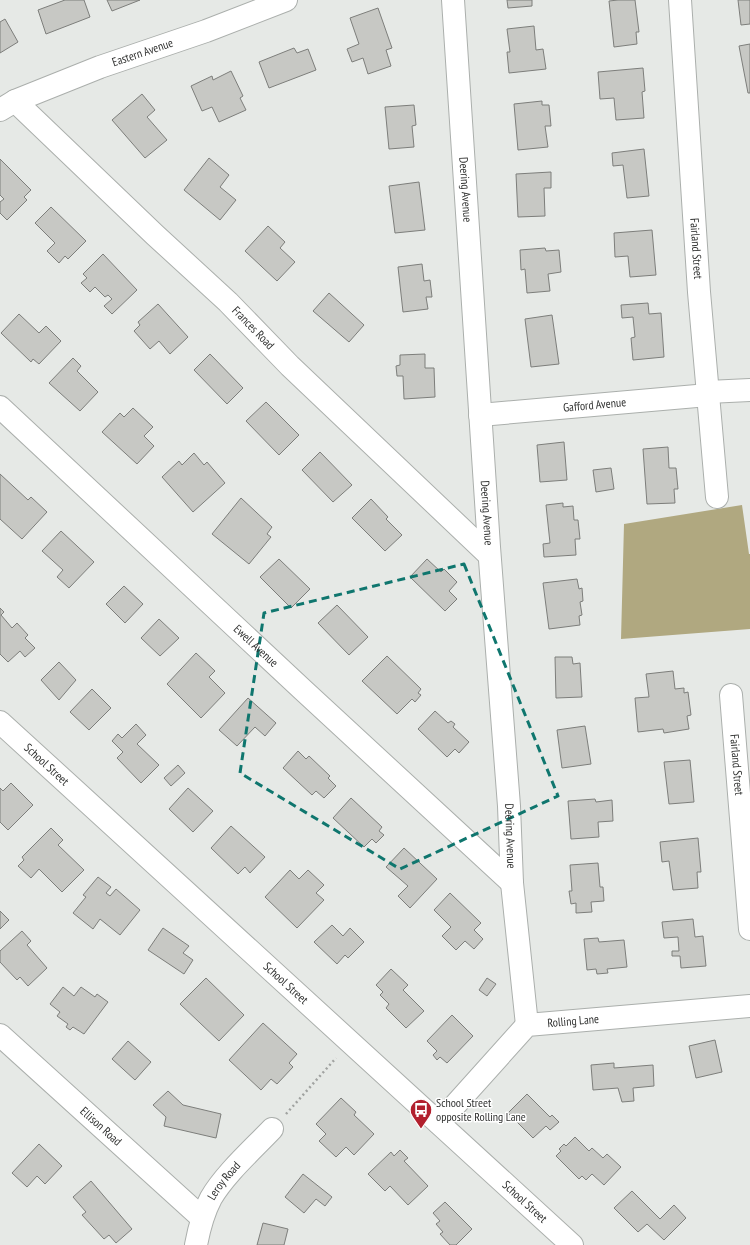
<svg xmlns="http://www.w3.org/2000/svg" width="750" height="1245" font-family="'PT Sans Narrow',sans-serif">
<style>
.forest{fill:#b0a880}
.building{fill:#c7c8c4;stroke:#7d7e7b}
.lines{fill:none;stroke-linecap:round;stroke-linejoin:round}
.minor-casing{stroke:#abafac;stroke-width:24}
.path{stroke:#a0a2a0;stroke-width:2.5;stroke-dasharray:2 3;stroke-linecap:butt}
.minor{stroke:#fff;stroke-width:22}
.marked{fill:none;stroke:#0f766e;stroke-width:3;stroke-dasharray:8 5;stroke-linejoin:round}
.labels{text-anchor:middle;stroke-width:3;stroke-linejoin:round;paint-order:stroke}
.street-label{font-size:12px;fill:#313231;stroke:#fff}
.poi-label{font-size:12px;fill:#313231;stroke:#fff;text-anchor:start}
</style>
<rect width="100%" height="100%" fill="#e6e9e6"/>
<path class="forest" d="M742,505L749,554H750V629L621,639L624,524Z"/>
<g class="building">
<path d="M65,0H84L90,17L46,34L38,10Z"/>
<path d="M107,0H140L112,11Z"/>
<path d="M507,0H532V6L508,8Z"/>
<path d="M618,0H635L639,32H636L637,44L614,47L609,1Z"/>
<path d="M738,0H750V24L741,25Z"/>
<path d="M378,8L392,48L386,50L391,66L368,74L363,58L352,62L347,49L359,44L350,18Z"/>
<path d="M5,19L18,42L0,53V22Z"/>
<path d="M534,26L536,50L543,49L546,69L509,73L507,52H510L507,29Z"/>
<path d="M750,44V93H748L739,46Z"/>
<path d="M294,48L297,53L308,49L316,70L269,88L259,62Z"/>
<path d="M643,68L645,91L642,92L644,118L616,120L614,98L600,99L598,72Z"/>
<path d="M231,71L243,96L240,98L246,110L219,122L212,107L202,111L191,86L212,76L213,80Z"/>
<path d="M142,94L155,110L147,117L167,140L145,158L112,120Z"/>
<path d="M542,101V105H549L551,126H545L548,147L518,150L514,104Z"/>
<path d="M414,105L416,125L412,126L414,147L389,149L385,107Z"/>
<path d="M644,149L649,196L627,198L623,165L613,166L612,153Z"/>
<path d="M209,158L229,175L220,187L236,200L220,220L184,190Z"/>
<path d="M0,159L31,190L24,197L27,200L7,220L0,213V202L4,199L0,195Z"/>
<path d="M551,172V188H544L545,216L518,217L516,174Z"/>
<path d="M419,182L425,230L395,233L389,186Z"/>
<path d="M51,207L86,241L68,259L65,256L59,263L47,251L55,243L35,223Z"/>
<path d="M268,226L285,242L280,248L295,262L277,281L245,251Z"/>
<path d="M652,230L656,275L630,277L628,256L615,257L614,233Z"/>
<path d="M545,248L546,251L559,250L561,272L548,274L550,291L527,293L525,269L521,270L520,250Z"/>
<path d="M103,254L137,290L112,314L104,306L112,299L108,295L105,297L95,287L90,292L81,283L87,278L83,274Z"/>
<path d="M422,264L424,281L430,280L432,297H426L428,309L403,312L398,267Z"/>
<path d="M329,293L364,325L349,342L313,311Z"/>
<path d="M648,303L649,314L661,313L664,357L633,360L631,338L635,337L633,317L622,318L621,305Z"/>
<path d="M158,304L188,337L170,354L159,341L150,349L134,331L140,325L138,322Z"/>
<path d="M19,314L39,333L46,326L61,341L39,364L33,359L31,362L1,333Z"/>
<path d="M552,315L559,364L531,367L525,319Z"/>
<path d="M210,354L243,388L227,404L194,370Z"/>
<path d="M425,354V368H434L435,397L404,399L403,376H397L396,366L400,365V355Z"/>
<path d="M73,358L81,366L77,371L98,392L80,411L49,383Z"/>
<path d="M266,402L299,435L279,455L246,421Z"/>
<path d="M133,408L153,427L144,436L154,446L137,464L102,432L120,413L124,417Z"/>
<path d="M564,442L567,480L540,482L537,445Z"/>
<path d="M668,447L669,468H676L678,489H674L675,503L647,504L643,449Z"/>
<path d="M320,452L352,485L333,502L302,470Z"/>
<path d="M194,453L204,465L207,462L225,483L193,512L162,477L179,461L182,465Z"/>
<path d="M611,468L614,489L596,492L593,470Z"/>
<path d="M0,474L28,500L31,497L47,512L22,539L0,519Z"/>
<path d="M241,498L272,527L267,534L271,537L249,564L212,534Z"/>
<path d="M371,499L388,517L386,519L402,535L385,551L352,518Z"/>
<path d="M563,503V507L573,506L574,520H578L580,539H575L576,555L544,557L543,544L550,543L546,505Z"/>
<path d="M61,531L94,562L69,588L57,577L63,570L42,551Z"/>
<path d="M279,559L310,589L291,608L260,577Z"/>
<path d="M427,559L441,572L444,569L457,582L449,591L457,599L445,611L410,577Z"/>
<path d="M577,579L579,589L582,588L583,601L580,602L582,615L579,616L580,625L549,629L543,583Z"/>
<path d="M124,586L143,604L125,623L106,604Z"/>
<path d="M337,605L368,637L349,655L318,623Z"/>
<path d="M0,608L4,612L1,615L12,628L17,623L28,635L25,638L35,648L25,657L20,651L8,662L0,654Z"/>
<path d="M159,619L179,638L160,656L141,638Z"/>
<path d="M196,653L215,671L209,677L225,693L201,718L167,684Z"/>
<path d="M387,656L421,689L418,693L421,695L415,702L412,699L397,714L362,681Z"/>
<path d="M555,657H572L573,664L580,663L582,697L556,698Z"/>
<path d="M59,662L76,680L59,700L41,680Z"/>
<path d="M673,671L675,689L684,688V693L688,692L691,715L687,716L689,729L664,733L663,729L638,732L635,698L649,697L646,674Z"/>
<path d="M92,689L111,708L89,730L70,712Z"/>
<path d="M248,698L276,723L265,736L255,727L237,746L219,730Z"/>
<path d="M435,711L448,723L451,721L455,724L453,727L469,742L459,753L455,749L447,757L418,729Z"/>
<path d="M136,724L146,735L137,744L159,765L141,783L117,758L123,752L112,741L118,734L122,738Z"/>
<path d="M585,726L591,764L562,768L557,730Z"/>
<path d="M298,751L306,759L309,756L330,776L328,778L336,786L324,798L316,791L312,795L283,768Z"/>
<path d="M690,760L694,802L669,804L664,762Z"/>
<path d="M178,765L185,773L171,786L164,778Z"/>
<path d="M11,783L33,805L8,830L0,822V788L3,791Z"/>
<path d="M188,788L213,811L193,832L169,809Z"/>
<path d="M351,798L382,827L379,831L384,835L376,843L372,839L364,847L333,818Z"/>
<path d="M595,799L596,802L612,800L613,821L598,822L599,837L571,839L568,801Z"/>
<path d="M231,826L265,857L250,873L245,867L238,874L211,848Z"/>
<path d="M51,828L63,840L58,845L84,870L62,892L39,869L31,878L18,866L24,860L22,857Z"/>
<path d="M698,838L701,872H697L698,888L673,890L669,861L662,862L660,842Z"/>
<path d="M404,848L437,879L410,908L398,896L408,886L386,867Z"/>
<path d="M598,863L600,887H603L604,901L591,902L592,912L576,913V903L571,904L569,891H572L570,865Z"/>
<path d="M290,870L299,879L308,870L324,885L316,893L324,900L297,928L265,897Z"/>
<path d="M98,877L111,887L106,893L110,896L116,889L140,910L120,935L100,919L93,929L73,913L86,897L83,895Z"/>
<path d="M450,893L481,923L474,930L483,939L474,949L465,941L456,950L442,936L451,927L434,910Z"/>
<path d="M0,911L9,920L0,929Z"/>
<path d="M693,919L695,937L703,936L706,966L681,968L680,956H672V951H679L678,937L664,938L662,922Z"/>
<path d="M332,925L343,936L350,928L364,942L348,958L345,955L337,964L314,942Z"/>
<path d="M163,928L189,946L183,953L193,960L184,974L148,950Z"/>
<path d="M22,931L31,941L27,945L47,968L28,986L20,977L17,980L0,962V951Z"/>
<path d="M598,938L599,942L624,940L627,967L607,969L608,973L597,974L596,969L587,970L584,939Z"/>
<path d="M391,969L408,985L403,990L424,1011L406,1028L386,1008L389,1004L380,995L383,992L376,985Z"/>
<path d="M206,978L244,1015L219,1041L180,1004Z"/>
<path d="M487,978L496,984L487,996L479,990Z"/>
<path d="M63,987L74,996L81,987L95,997L97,994L108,1002L84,1034L73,1027L70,1030L66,1027L68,1024L57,1016L60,1012L50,1004Z"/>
<path d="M452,1015L473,1036L447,1063L440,1057L437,1060L433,1055L437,1051L427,1041Z"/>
<path d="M263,1023L297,1054L289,1063L293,1067L277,1084L271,1079L261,1090L229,1060Z"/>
<path d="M715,1040L722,1072L696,1078L689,1046Z"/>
<path d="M128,1041L151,1062L135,1080L112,1059Z"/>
<path d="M614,1063V1068L653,1065L654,1086L633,1088L634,1101L622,1102L618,1088L593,1090L591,1065Z"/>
<path d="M168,1091L183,1105L221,1114L216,1138L164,1126L166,1117L153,1105Z"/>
<path d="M527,1094L550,1117L552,1115L559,1122L550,1130L546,1126L533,1138L508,1113Z"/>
<path d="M341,1098L356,1112L354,1115L374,1134L354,1155L346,1147L336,1157L319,1141L326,1134L316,1124Z"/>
<path d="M575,1137L589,1151L592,1148L603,1158L607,1154L621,1167L604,1185L592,1174L586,1180L582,1176L579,1179L556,1156L561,1151L559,1149L564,1144L566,1146Z"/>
<path d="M39,1144L62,1166L45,1184L37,1176L27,1187L12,1173Z"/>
<path d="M400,1150L408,1158L404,1161L428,1186L408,1205L390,1186L385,1191L368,1174L391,1152L394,1156Z"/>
<path d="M303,1174L332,1197L325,1206L316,1199L304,1213L285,1197Z"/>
<path d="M91,1181L132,1229L116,1243L109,1235L104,1239L82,1215L86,1212L73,1197Z"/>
<path d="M632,1191L660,1219L674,1205L686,1218L664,1240L647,1224L638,1232L614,1208Z"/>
<path d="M445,1202L472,1229L456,1245H450L440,1234L443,1232L436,1224L440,1221L433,1213Z"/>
<path d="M263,1223L288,1229L284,1245H257Z"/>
</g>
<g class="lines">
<g class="minor-casing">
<g id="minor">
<path id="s1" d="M453,0L489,547L509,806L512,883L527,1025"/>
<path id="s2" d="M680,0L699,292L717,497"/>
<path id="s3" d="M15,101L155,235L228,302L290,366L489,555"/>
<path id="s4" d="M0,110L15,101L100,67L206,31L286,0"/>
<path d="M708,392L750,390"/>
<path id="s5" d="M0,407L303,690L512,883"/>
<path id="s6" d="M480,415L708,395"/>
<path id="s7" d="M731,695L750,929"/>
<path id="s8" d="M0,722L572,1245"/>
<path id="s9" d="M0,1035L202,1218"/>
<path id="s10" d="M439,1123L527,1025L750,1006"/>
<path id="s11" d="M196,1245C199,1229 203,1213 211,1198C225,1174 252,1150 272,1129"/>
</g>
</g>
<path class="path" d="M286,1114L336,1058"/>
<use href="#minor" class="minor"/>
</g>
<path class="marked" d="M464,564L558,796L400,869L240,773L264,613Z"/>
<defs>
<g id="bus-pin" transform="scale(1.15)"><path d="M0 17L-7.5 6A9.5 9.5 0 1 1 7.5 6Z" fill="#b2202e" stroke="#fff"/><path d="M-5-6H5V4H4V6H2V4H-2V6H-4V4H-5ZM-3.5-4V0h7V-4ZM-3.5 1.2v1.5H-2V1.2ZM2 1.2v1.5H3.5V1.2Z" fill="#fff"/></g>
</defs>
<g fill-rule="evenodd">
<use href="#bus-pin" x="421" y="1110"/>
</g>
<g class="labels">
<g class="street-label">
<text dy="4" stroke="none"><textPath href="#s4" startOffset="154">Eastern Avenue</textPath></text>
<text dy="4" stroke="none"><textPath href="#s1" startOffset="190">Deering Avenue</textPath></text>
<text dy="4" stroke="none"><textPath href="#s2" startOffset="249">Fairland Street</textPath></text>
<text dy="4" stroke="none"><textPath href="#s3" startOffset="329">Frances Road</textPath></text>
<text dy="4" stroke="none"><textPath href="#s6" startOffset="115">Gafford Avenue</textPath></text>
<text dy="4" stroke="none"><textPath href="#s1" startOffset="514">Deering Avenue</textPath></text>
<text dy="4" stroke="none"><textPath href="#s5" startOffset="350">Ewell Avenue</textPath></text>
<text dy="4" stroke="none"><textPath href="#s7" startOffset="70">Fairland Street</textPath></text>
<text dy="4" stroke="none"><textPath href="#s8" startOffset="63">School Street</textPath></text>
<text dy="4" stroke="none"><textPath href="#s1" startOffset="838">Deering Avenue</textPath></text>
<text dy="4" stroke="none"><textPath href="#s8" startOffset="387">School Street</textPath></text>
<text dy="4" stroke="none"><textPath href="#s10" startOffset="178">Rolling Lane</textPath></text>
<text dy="4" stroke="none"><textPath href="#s9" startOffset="136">Ellison Road</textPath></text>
<text dy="4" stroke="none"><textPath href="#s11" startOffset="71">Leroy Road</textPath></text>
<text dy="4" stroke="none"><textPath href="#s8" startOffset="711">School Street</textPath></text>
</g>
<g class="poi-label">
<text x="436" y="1107">School Street<tspan x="436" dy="14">opposite Rolling Lane</tspan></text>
</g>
</g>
</svg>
